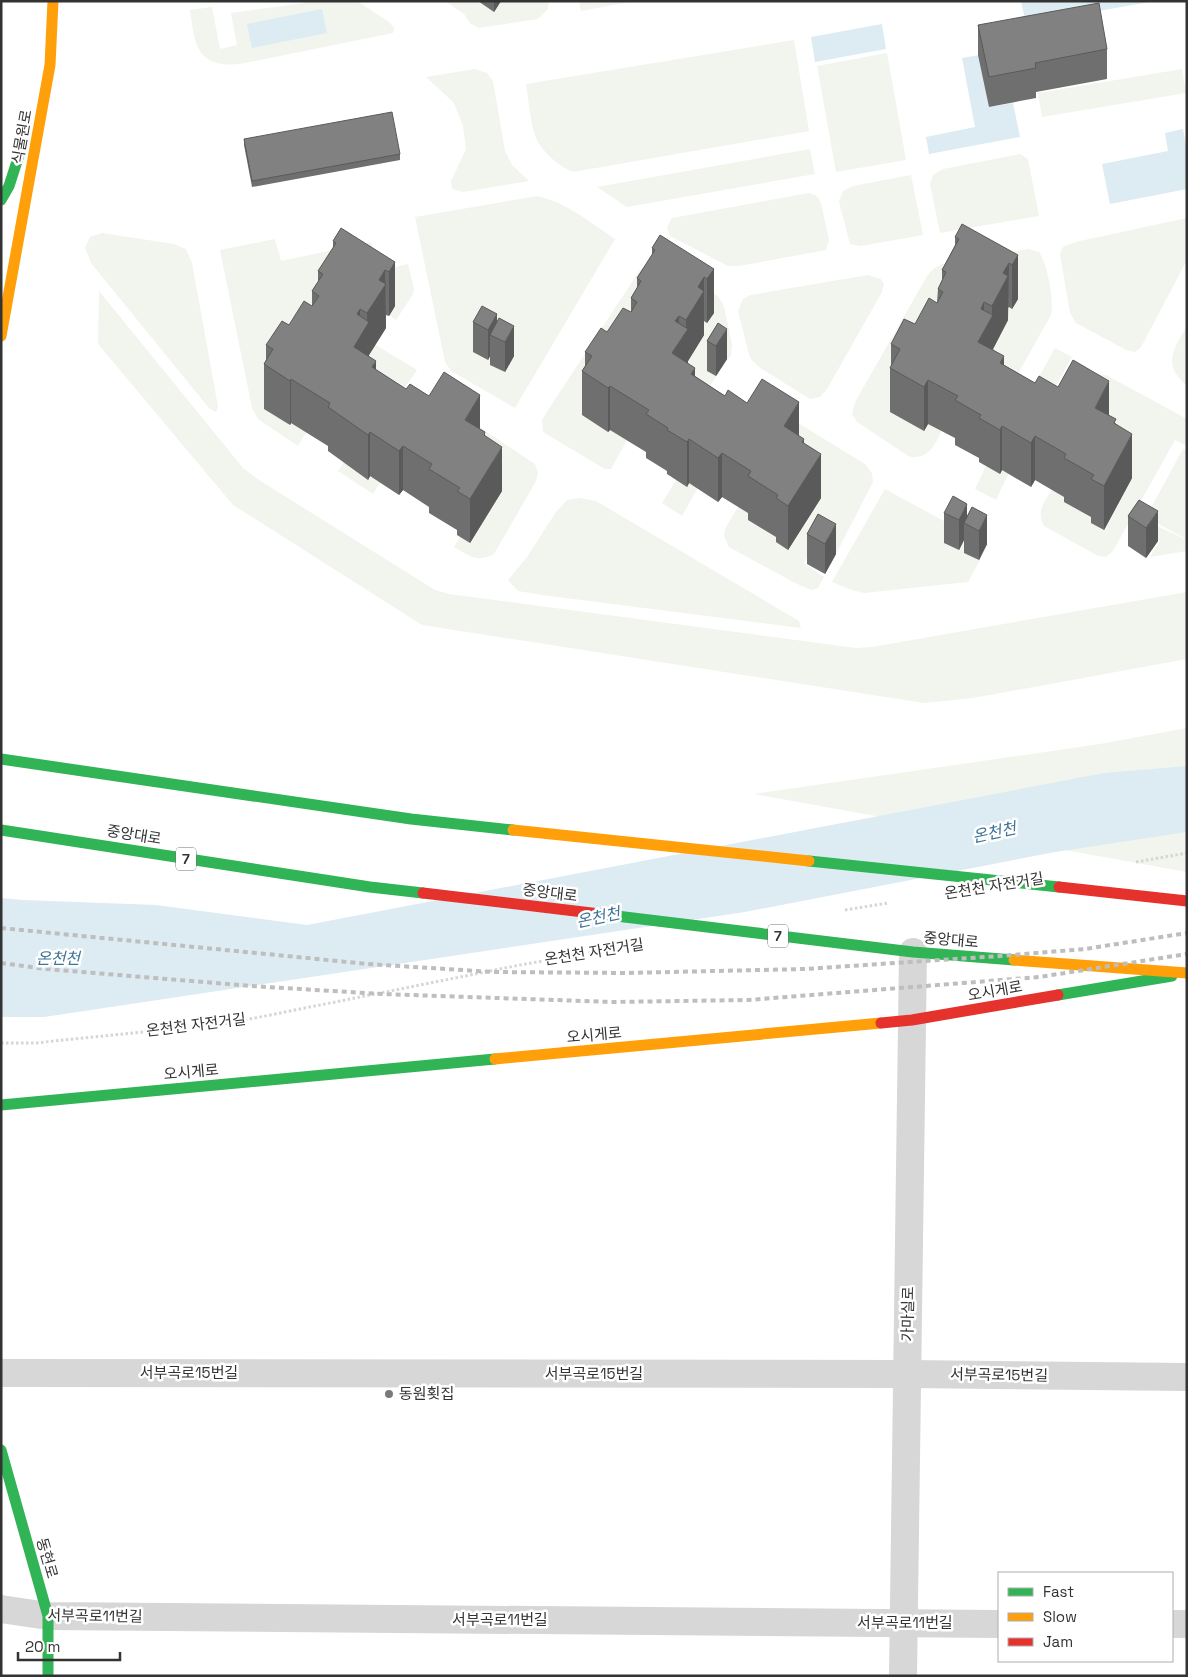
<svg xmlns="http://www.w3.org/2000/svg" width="1188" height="1677" font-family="'Space Grotesk','Noto Sans KR',sans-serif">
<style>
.green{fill:#f1f5ed}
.water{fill:#ddebf3}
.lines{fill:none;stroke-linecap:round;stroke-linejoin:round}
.path{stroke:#d6d6d6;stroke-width:3;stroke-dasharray:2.5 2.5;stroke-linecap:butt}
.street{stroke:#d7d7d7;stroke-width:28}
.fast{stroke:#30b455;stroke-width:11}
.slow{stroke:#ff9f0a;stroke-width:11}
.jam{stroke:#e5322d;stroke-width:11}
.rail{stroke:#bebebe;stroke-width:4;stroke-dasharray:5 4;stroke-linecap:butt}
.wall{fill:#6f6f6f}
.shaded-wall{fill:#5a5a5a}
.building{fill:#818181;stroke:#5a5a5a}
.poi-dot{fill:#7a7a7a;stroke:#fff;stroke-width:2}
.labels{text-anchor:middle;stroke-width:5;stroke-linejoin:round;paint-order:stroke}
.shield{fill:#fff;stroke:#707070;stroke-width:1}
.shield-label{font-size:14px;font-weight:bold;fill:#333}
.street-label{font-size:15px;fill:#333;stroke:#fff}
.poi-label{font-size:15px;fill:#333;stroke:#fff;text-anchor:start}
.water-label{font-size:16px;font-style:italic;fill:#3f7597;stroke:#fff}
</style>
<rect width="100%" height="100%" fill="#fff"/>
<g class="green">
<path d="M305,1H357L389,22L394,28L393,33L240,64C197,68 195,46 190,10L212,7L220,49L237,45L231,13L304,3Z"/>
<path d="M445,1H549L548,9L538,19L479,28L470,23L464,14Z"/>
<path d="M579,1H634L581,11Z"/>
<path d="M794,40L809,131L573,172C560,167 545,154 538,142C530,128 529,100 526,84Z"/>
<path d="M887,53L906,160L836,172L817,66Z"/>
<path d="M475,69L487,73L493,81L505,151L512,165L529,181L463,192L452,189L451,181L466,149L463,126L454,103L426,77Z"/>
<path d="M1182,69L1186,93L1042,117L1038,93Z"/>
<path d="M810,149L815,174L627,207L597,187Z"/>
<path d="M1020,154L1028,159L1039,216L940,233L930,184L933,175L943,169Z"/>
<path d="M911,175L923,235L861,246L850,244L839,202L843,191L853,186Z"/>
<path d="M809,193L817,196L821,203L829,240L826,250L739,266H728L670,236L667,227L672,218Z"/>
<path d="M537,196C566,202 591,223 615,239L515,408L451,371L445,362L415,217Z"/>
<path d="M1187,218V260L1141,347L1135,352L1126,350L1076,323L1070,313L1060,254L1063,247L1075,242Z"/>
<path d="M102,233L174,244L186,249L192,263L218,407L216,412L209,408L91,263L85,248L90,237Z"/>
<path d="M275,239L281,261L371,242L378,271L408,264L414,289L413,294L396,320L388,314L369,341L417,370L399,396L464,417L535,464L538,473L536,481L494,554C476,563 470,556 454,547L468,523L387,472L373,494L338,471L353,449L311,424L298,446L258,419L252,408L220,250Z"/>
<path d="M1029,249L1039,252C1048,266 1054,299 1051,315L996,413L1095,375H1106L1187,419V446L1175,440L1113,551L1106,557L1098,556L1044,526C1035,510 1046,500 1055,485L1014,462L996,500L975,489L994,449L947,419C938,437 933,460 910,457L857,422L852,414L855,402L927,276L934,268L945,263Z"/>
<path d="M658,262L718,296L724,306L732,344L731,355L703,396L655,407L777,410L865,464L872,473L873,482L837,552L816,541L804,563L824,577L818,588L811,590L793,582L729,547L724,536L725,529L747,491L709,468L682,516L662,503L684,467L632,431L611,469H605L543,432L542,420L548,410L640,270L649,264Z"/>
<path d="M868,275L881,279L884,284L882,292L827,389L820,397L810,399L759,367L750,358L738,311L743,299L750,295Z"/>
<path d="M99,291L243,468L259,480L435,590L449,594L856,648L872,647L1187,592V659L973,698L924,703L422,625L233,505L98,344Z"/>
<path d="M1187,326V386C1162,363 1173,351 1187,326Z"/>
<path d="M1055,348L1072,357L1047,402L1030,393Z"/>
<path d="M1183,449L1187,451L1186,539L1146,517Z"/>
<path d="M885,489L988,545L968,582L864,593L852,590L832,582Z"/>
<path d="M580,498L596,501L799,621L801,628L542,595L518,591L508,580L527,557L556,512L567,500Z"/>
<path d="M1144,520L1187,540V551L1150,557L1160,541L1142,528Z"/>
<path d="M1187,728V872L754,794L1100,744Z"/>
</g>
<g class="water">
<path d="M1021,1H1155L1026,24Z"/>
<path d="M322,9L327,33L252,48L247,24Z"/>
<path d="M882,24L886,49L815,62L811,37Z"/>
<path d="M979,55L989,107L1013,103L1020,137L929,154L926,137L975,127L962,58Z"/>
<path d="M1183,129L1187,151V189L1110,204L1102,164L1168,151L1165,133Z"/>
<path d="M1187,766V832L1055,852L745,912L44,1017H1V898L23,900L156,905L307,925L1104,773Z"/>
</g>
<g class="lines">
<g class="path">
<path d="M1136,862L1187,853"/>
<path d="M845,910L888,903"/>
<path d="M1,1043H35L230,1023L520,965L612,949"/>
</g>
<g class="street">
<path d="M1,1373L907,1374L1187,1377"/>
<path d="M1,1609L48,1616L999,1624"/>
<path d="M1172,1624H1187"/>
<path d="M903,1676L913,952"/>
</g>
<g class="fast">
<path d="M1,200L9,186L20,152"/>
<path d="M1,759L411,819L513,830"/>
<path d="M1,830L370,887L423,893"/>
<path d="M809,861L1059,887"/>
<path d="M600,914L913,952L1014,960"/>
<path d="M1058,995L1172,976"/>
<path d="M1,1105L495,1059"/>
<path d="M1,1450L48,1616V1676"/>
</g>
<g class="slow">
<path d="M1,336L50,65L53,1"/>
<path d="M513,830L809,861"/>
<path d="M1014,960L1187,973"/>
<path d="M495,1059L881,1023"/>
</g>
<g class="jam">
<path d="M1059,887L1187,901"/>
<path d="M423,893L600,914"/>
<path d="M881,1023L912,1020L1058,995"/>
</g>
<g class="rail">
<path d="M1,928L368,964L493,972L626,973L805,969L1000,956L1085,949L1187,933"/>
<path d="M1,963L46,969L251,986L382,994L612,1002L748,1000L1039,977L1187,954"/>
</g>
</g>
<g class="wall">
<path d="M478,1H501L494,12Z"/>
<path d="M978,25L1107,49V79L1036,92V98L989,107L978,55Z"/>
<path d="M244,139L400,154V160L252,187L244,145Z"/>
<path d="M955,237L1018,255V299L1012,309L1009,307L1008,308V320L993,349L1004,365L1035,383L1109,416L1116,424L1132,478L1104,530L1091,523V517L1064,502V497L1035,480L1031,487L1002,470L1000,474L979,462V458L955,445V438L928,424L924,431L890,412V368L891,366V344L915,324L937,303L938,289L942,281V270L955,245Z"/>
<path d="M333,241L395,262V306L389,316L386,315V328L369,355V356L376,370L406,389L480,429L485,436L502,491L470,543L457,535V530L429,513V507L403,490L399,495L370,476L368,480L328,451V446L291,423L290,425L264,409V364L266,360V345L312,306V291L318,282V271L333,249Z"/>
<path d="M652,248L714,269V313L707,323L704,321V335L688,361V363L695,376L725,396L799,436L804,443L821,498L788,550L776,542V537L748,520V513L722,497L718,502L689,483L687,487L667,474V471L646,458V452L610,430L608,432L582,415V371L585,366V352L631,312V298L637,288V278L652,255Z"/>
<path d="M473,322L497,323L514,356L505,372L490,365V356L488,360L473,352Z"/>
<path d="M718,323L727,359L716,376L707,371V341Z"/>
<path d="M1139,500L1158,541L1146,558L1128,546V516Z"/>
<path d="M972,507L987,544L979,560L964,553V540L959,550L944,543V513L967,516Z"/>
<path d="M818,514L836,554L825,574L807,564V534Z"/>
</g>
<g class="shaded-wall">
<path d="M494,1H501L494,12Z"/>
<path d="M1018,255V299L1012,309V265Z"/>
<path d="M395,262V306L389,316V272Z"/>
<path d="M1009,263L1008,320L993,349V360L978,342L981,309L984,302V330L992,316V306L1003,273Z"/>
<path d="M714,269V313L707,323V279Z"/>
<path d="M385,270L386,328L369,355V366L354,347L357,314L360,309V337L367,325V313L379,280Z"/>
<path d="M704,277V335L688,361V373L672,353L675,321L679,316V343L686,332V320L698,287Z"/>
<path d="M497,314V338L490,335V356L488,360V330Z"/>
<path d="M514,326V356L505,372V342Z"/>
<path d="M727,329V359L716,376V346Z"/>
<path d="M1004,356V400L1000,363Z"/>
<path d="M376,361V405L372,367Z"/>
<path d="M695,368V412L691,374Z"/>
<path d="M291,379V423L290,425V381Z"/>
<path d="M928,380V424L924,431V387Z"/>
<path d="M1109,381V425L1095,408Z"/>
<path d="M610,386V430L608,432V388Z"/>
<path d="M480,395V439L465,420Z"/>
<path d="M799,402V446L784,426Z"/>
<path d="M1002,426V470L1000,474V430Z"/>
<path d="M370,432V476L368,480V435Z"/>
<path d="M485,432V475L502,447V491L470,543V499L484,435Z"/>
<path d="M1132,434V478L1104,530V486Z"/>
<path d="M1035,436V480L1031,487V443Z"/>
<path d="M689,439V483L687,487V442Z"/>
<path d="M804,439V481L821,454V498L788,550V506L802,442Z"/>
<path d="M403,446V490L399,495V451Z"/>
<path d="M722,453V497L718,502V458Z"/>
<path d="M967,504V525L964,523V540L959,550V520Z"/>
<path d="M1158,511V541L1146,558V528Z"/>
<path d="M987,515V544L979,560V531Z"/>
<path d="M836,524V554L825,574V544Z"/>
</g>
<g class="building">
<path d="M1099,3L1107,49L1035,63L1036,68L989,77L978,25Z"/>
<path d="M392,112L400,154L252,181L244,139Z"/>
<path d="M962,224L1018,255L1012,265L1009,263L1003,273L1008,276L992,306L984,302L981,309L993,315L978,342L1004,356L1000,363L1035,383L1039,376L1058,387L1073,360L1109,381L1095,408L1116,419L1114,423L1132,434L1104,486L1091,479L1094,475L1064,458L1066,454L1035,436L1031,443L1002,426L1000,430L979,418L981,415L955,400L958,396L928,380L924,387L890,368L900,349L891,344L904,319L915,324L929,298L937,303L943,292L938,289L946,272L942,270L959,239L955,237Z"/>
<path d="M341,228L395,262L389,272L385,270L379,280L386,284L367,313L360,309L357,314L369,322L354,347L376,361L372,367L406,389L410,384L429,396L444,372L480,395L465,420L485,432L484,435L502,447L470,499L457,491L460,488L429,469L432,464L403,446L399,451L370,432L368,435L328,407L330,403L291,379L290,381L264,364L273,349L266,345L282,321L289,325L304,301L312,306L319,296L312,291L323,274L318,271L336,243L333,241Z"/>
<path d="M660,235L714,269L707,279L704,277L698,287L704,291L686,320L679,316L675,321L688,329L672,353L695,368L691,374L725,396L728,390L747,403L762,379L799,402L784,426L804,439L802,442L821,454L788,506L776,498L778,495L748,476L751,471L722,453L718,458L689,439L687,442L667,430L668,428L646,414L649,410L610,386L608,388L582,371L592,356L585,352L601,328L607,332L623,308L631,312L637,302L631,298L641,281L637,278L655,250L652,248Z"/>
<path d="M482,306L497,314L488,330L473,322Z"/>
<path d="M499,318L514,326L505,342L490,335Z"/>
<path d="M718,323L727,329L716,346L707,341Z"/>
<path d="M953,496L967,504L959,520L944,513Z"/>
<path d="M1139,500L1158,511L1146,528L1128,516Z"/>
<path d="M972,507L987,515L979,531L964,523Z"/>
<path d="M818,514L836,524L825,544L807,534Z"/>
</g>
<circle class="poi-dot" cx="389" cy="1394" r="5"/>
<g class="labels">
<g class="shield">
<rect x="176" y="847.5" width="20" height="23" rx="4"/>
<rect x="768" y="924.5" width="20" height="23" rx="4"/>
</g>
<g class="shield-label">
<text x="186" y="864">7</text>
<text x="778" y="941">7</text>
</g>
<g class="street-label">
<text transform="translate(22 137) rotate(-80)" y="5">식물원로</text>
<text transform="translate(134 835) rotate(9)" y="5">중앙대로</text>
<text transform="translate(994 886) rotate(-9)" y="5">온천천 자전거길</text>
<text transform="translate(550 893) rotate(7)" y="5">중앙대로</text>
<text transform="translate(951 940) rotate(5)" y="5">중앙대로</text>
<text transform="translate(594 952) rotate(-9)" y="5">온천천 자전거길</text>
<text transform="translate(995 991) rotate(-10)" y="5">오시게로</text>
<text transform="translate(196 1025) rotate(-7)" y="5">온천천 자전거길</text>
<text transform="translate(594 1035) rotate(-5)" y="5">오시게로</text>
<text transform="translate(191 1072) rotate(-5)" y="5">오시게로</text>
<text transform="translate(908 1314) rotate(-89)" y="5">가마실로</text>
<text x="189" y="1378">서부곡로15번길</text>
<text x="594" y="1379">서부곡로15번길</text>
<text transform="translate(999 1375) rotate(1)" y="5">서부곡로15번길</text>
<text transform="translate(47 1558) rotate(74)" y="5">동현로</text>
<text transform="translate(95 1616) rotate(1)" y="5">서부곡로11번길</text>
<text x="500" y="1625">서부곡로11번길</text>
<text x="905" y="1628">서부곡로11번길</text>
</g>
<g class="poi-label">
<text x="399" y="1399">동원횟집</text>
</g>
<g class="water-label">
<text transform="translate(994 832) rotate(-12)" y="6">온천천</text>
<text transform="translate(598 917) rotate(-12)" y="6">온천천</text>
<text x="58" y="964">온천천</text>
</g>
</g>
<rect width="1188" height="1677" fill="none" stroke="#333333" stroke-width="5"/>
<rect x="998" y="1572" width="175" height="90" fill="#ffffff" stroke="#adadad"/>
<rect x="1008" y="1588" width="25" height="8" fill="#30b455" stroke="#adadad"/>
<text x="1043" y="1597" font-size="15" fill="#333333">Fast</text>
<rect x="1008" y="1613" width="25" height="8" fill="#ff9f0a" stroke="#adadad"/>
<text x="1043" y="1622" font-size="15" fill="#333333">Slow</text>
<rect x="1008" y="1638" width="25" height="8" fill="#e5322d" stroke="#adadad"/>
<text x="1043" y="1647" font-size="15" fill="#333333">Jam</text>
<path d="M18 1652v8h102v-8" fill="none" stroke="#333333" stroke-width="2.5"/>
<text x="25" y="1652" font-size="15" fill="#333333" stroke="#ffffff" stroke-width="4" paint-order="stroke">20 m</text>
</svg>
